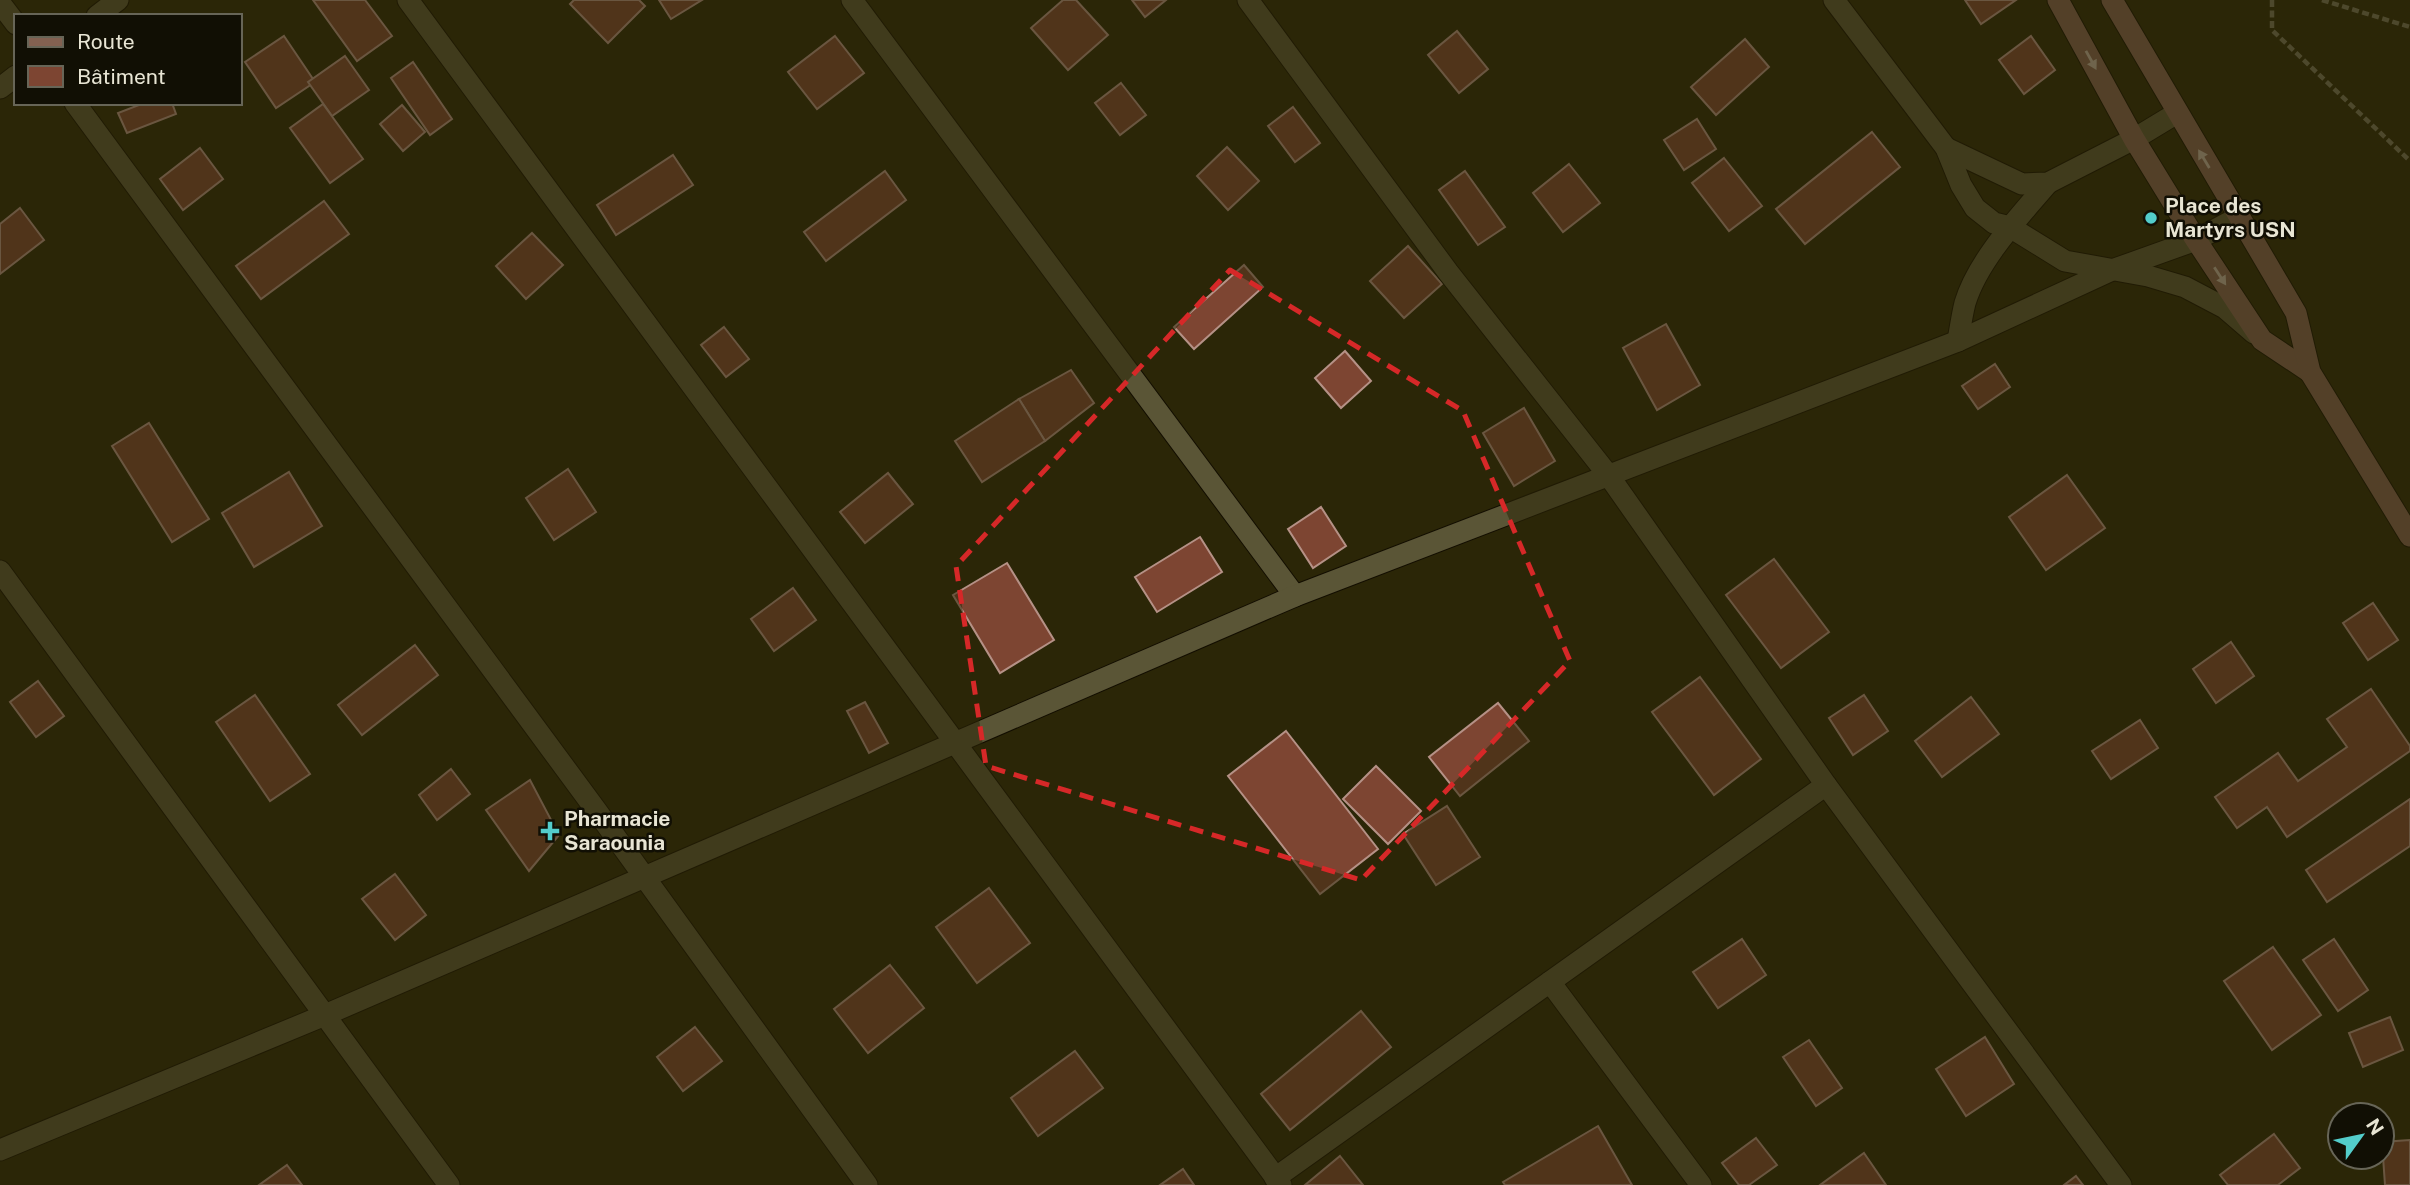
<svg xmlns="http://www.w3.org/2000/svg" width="2410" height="1185" font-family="'Public Sans',sans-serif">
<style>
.building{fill:#7d4532;stroke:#b59186;stroke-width:2}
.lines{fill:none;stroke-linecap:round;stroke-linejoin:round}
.minor-casing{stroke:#130e00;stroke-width:23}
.secondary-casing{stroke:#130e00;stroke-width:23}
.path{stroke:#767259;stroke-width:4.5;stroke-dasharray:7 3.5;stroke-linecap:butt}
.minor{stroke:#5a5536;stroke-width:21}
.secondary{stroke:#836151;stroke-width:21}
.oneway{fill:#c0b0a0}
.marked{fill:none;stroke:#d62828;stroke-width:5;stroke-dasharray:14 9;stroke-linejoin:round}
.poi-dot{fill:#53cdcb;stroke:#110f04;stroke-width:2.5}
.labels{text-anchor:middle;stroke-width:5;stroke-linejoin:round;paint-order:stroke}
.poi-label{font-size:21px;font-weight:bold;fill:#e8e5d4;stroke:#110f04;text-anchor:start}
</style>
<rect width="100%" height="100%" fill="#2b2607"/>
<g class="building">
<path d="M313,0H365L392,36L357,61Z"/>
<path d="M574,0H639L645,6L608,43L570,4Z"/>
<path d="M659,0H702L671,19Z"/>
<path d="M1063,0H1076L1108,35L1068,70L1031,28Z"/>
<path d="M1132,0H1166L1145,17Z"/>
<path d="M1965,0H2016L1981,24Z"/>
<path d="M1457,31L1488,69L1459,93L1428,55Z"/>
<path d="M284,36L315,82L276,108L245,62Z"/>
<path d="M835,36L864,73L817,109L788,72Z"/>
<path d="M2031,36L2055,70L2024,94L1999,60Z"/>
<path d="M1745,39L1769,67L1716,115L1691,87Z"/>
<path d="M345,56L369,90L332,116L308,82Z"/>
<path d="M413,62L452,119L430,135L391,78Z"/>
<path d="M1121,83L1146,115L1120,135L1095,103Z"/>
<path d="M144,103H172L176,114L127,133L118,113Z"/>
<path d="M323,104L363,159L330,183L290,128Z"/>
<path d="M402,105L425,132L403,151L380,124Z"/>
<path d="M1293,107L1320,143L1295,162L1268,126Z"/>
<path d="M1697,119L1716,149L1684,170L1664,140Z"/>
<path d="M1872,132L1900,167L1805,244L1776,209Z"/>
<path d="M1227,147L1259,181L1228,210L1197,176Z"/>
<path d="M200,148L223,179L183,210L160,179Z"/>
<path d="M673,155L693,185L616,235L597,205Z"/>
<path d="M1724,158L1762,206L1729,231L1692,183Z"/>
<path d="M1569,164L1600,203L1563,232L1533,193Z"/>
<path d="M885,171L906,200L826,261L804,232Z"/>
<path d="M1465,171L1505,227L1478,245L1439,190Z"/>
<path d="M324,201L349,234L261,299L236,266Z"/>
<path d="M20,208L44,240L0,274V224Z"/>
<path d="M532,233L563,265L526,299L496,266Z"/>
<path d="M1408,246L1442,284L1404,318L1370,281Z"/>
<path d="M1244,265L1263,287L1194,349L1174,327Z"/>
<path d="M1666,324L1700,385L1657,410L1623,348Z"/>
<path d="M724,327L749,359L726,377L701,345Z"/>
<path d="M1345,351L1371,381L1341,408L1315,378Z"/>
<path d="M1995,364L2010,387L1978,409L1962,386Z"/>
<path d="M1071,370L1094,403L1045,441L1019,399Z"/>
<path d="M1019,399L1045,441L982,482L955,441Z"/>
<path d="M1524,408L1555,461L1514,486L1483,433Z"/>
<path d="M149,423L209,519L172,542L112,446Z"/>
<path d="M568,469L596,512L554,540L526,498Z"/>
<path d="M289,472L322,526L254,567L222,513Z"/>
<path d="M888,473L913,504L865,543L840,512Z"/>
<path d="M2067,475L2105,528L2046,570L2009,517Z"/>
<path d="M1321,507L1346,546L1313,568L1288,529Z"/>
<path d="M1200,537L1222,572L1157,612L1135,577Z"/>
<path d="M1774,559L1829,632L1781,668L1726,595Z"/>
<path d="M1007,563L1054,640L1000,673L953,595Z"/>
<path d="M793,588L816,620L774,651L751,619Z"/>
<path d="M2373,603L2398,640L2368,660L2343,623Z"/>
<path d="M2231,642L2254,676L2216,703L2193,669Z"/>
<path d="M415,645L438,675L362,735L338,705Z"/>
<path d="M1700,677L1761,759L1714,795L1652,712Z"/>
<path d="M38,681L64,716L36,737L10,702Z"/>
<path d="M2371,689L2410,746V751L2287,837L2267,807L2237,828L2215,797L2278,753L2298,781L2347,747L2327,719Z"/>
<path d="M255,695L310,774L270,801L216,722Z"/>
<path d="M1864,695L1888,731L1853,755L1829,718Z"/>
<path d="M1971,697L1999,734L1942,777L1915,741Z"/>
<path d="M865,702L888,743L869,753L847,711Z"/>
<path d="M1498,703L1529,741L1460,796L1429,757Z"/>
<path d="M2140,720L2158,748L2111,779L2092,751Z"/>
<path d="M1286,731L1378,849L1320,894L1228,776Z"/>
<path d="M1376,766L1421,811L1388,844L1343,799Z"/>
<path d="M451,769L470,794L437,820L419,795Z"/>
<path d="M530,780L559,835L529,871L486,810Z"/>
<path d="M2410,799V846L2327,902L2306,870Z"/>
<path d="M1447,806L1480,857L1436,885L1403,834Z"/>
<path d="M395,874L426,915L395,940L362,899Z"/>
<path d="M989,888L1030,943L977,983L936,927Z"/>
<path d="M1742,939L1766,975L1718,1008L1693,972Z"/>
<path d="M2334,939L2368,990L2338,1011L2303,960Z"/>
<path d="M2273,947L2321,1015L2272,1050L2224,981Z"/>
<path d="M890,965L924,1008L868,1053L834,1009Z"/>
<path d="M1361,1011L1391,1047L1290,1130L1261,1094Z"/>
<path d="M2390,1017L2403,1050L2363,1067L2349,1033Z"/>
<path d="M695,1027L722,1061L683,1091L657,1057Z"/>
<path d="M1985,1037L2014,1084L1966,1116L1936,1069Z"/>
<path d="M1809,1040L1842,1088L1816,1106L1783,1057Z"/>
<path d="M1075,1051L1103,1088L1038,1136L1011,1098Z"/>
<path d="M1598,1126L1632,1185H1505L1503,1182Z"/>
<path d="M2274,1134L2300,1168L2278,1185H2228L2220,1175Z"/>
<path d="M1756,1138L1777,1165L1749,1185H1739L1722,1163Z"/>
<path d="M2410,1140V1185H2385L2382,1142Z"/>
<path d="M1864,1153L1886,1185H1820Z"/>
<path d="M1340,1156L1363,1185H1305Z"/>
<path d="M287,1165L302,1185H259Z"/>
<path d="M1183,1169L1194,1185H1160Z"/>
<path d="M2076,1176L2083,1185H2064Z"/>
</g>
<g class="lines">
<g class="minor-casing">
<g id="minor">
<path d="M408,0L1281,1185"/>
<path d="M852,0L1295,596"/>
<path d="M1248,0L1448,272L1609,476L1826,785L2121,1185"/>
<path d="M1834,0L1946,148L1961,185L1975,208L1994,223L2010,227L2065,261L2148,276L2185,287L2225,308L2254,333"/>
<path d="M0,3L16,24"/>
<path d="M97,16L118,0"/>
<path d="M0,88L16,76"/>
<path d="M75,103L596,810L867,1185"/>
<path d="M1946,148L2022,184L2048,183L2134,139L2177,113"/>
<path d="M1958,341C1960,329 1962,315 1965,303C1978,260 2019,217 2048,183"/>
<path d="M0,571L449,1185"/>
<path d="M1550,982L1701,1185"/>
<path d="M0,1150L325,1015L1295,596L1958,341L2112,270L2196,240L2239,217"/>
<path d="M1275,1178L1826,785"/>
</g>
</g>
<g class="secondary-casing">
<g id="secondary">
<path d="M2058,0L2134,139L2196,240L2262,340L2310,372"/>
<path d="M2112,0L2296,313L2310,372L2410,536"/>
</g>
</g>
<g class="path">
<path d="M2272,0V30L2410,161"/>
<path d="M2322,0L2410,27"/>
</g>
<use href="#minor" class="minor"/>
<use href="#secondary" class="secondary"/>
</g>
<defs><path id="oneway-solid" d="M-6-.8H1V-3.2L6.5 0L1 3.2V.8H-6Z" transform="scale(1.75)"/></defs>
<g class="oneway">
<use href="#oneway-solid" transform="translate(2091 60) rotate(61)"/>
<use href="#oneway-solid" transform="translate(2204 159) rotate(-121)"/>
<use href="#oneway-solid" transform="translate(2220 276) rotate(57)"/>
</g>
<path d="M0 0H2410V1185H0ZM1230,270L1463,411L1570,661L1361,880L986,766L956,566Z" fill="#2b2607" fill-opacity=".55" fill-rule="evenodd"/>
<path class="marked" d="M1230,270L1463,411L1570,661L1361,880L986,766L956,566Z"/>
<g class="poi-dot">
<circle cx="2151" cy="218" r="7"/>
<path d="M546.5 820.5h7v7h7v7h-7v7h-7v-7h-7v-7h7z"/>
</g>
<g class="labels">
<g class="poi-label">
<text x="2165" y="213">Place des<tspan x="2165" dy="24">Martyrs USN</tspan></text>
<text x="564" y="826">Pharmacie<tspan x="564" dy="24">Saraounia</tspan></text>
</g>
</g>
<rect x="14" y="14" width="228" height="91" fill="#110f04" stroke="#676557" stroke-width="2"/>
<rect x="28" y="37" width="35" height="10" fill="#836151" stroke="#676557" stroke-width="2"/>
<text x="77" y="49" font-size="21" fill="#e8e5d4">Route</text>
<rect x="28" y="66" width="35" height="21" fill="#7d4532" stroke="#676557" stroke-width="2"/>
<text x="77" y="84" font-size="21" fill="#e8e5d4">Bâtiment</text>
<g transform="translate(2361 1136) rotate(57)"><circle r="33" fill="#110f04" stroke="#676557" stroke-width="2"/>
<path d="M0-5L12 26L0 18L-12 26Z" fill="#53cdcb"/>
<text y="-10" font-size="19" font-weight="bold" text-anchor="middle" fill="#e8e5d4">N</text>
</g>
</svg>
